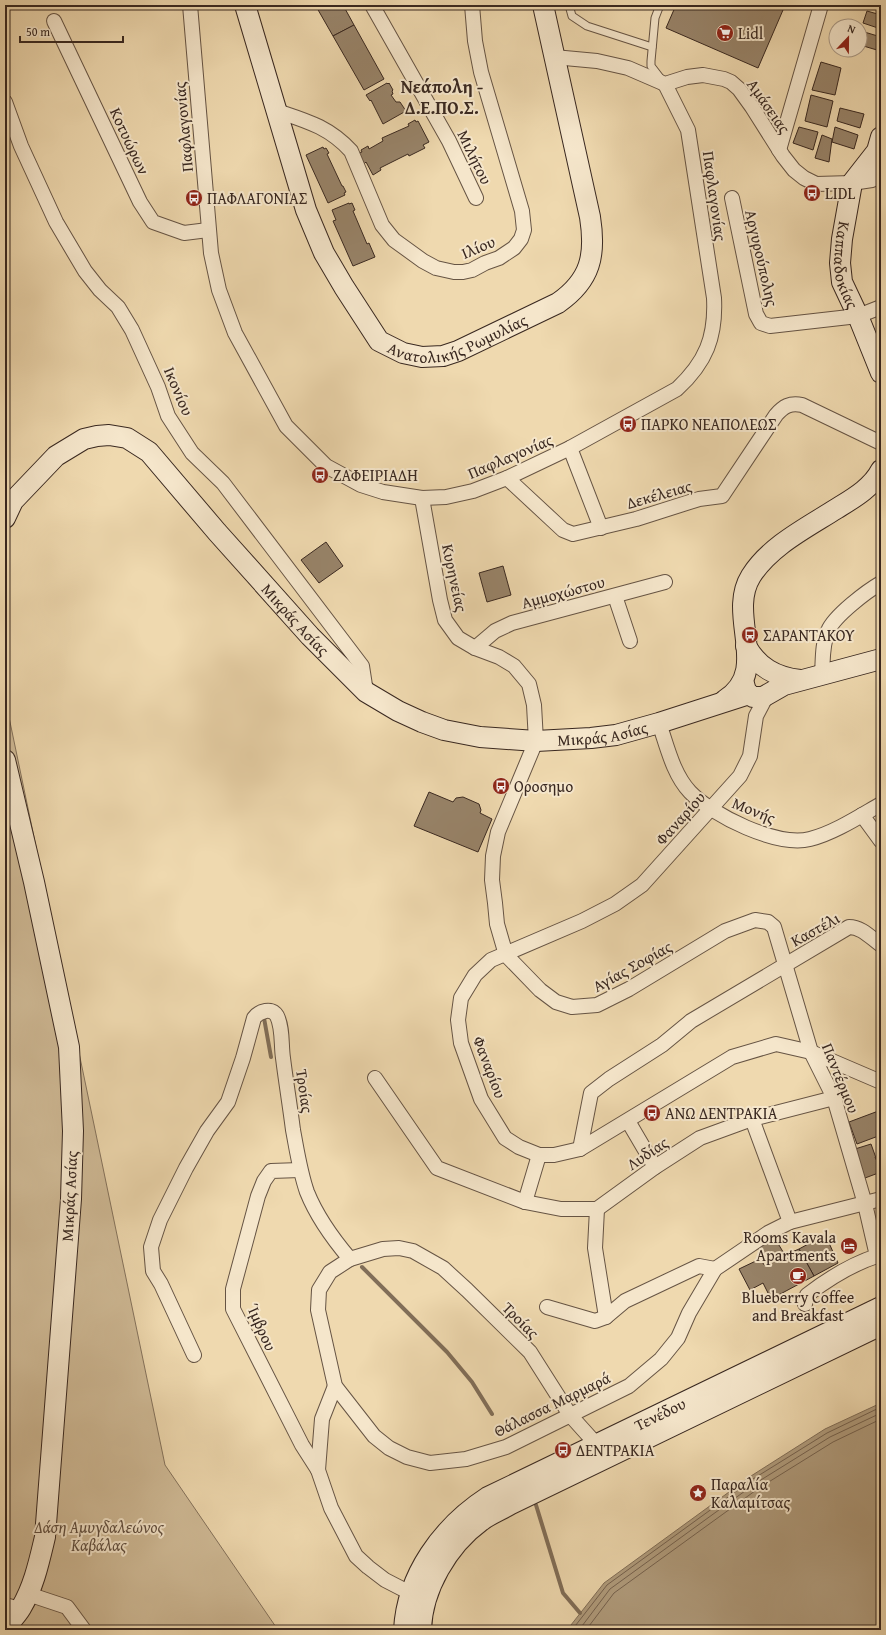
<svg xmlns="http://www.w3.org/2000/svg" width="886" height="1635" font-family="'Gentium Book Plus',serif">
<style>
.green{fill:#d0bb97;stroke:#84725c}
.water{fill:#b19d7e;stroke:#816e58}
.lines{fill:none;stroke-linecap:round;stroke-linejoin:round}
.shore{stroke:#75624f;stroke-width:1}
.stream{stroke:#816e58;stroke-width:4}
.building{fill:#98846a;stroke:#392820}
.lane-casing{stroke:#665444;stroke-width:9}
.street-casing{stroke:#665444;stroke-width:16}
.secondary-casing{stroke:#392820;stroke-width:22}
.lane{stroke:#f5e6cb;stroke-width:7}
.street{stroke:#f5e6cb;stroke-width:14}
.secondary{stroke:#f5e6cb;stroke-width:20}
.labels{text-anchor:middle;stroke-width:4;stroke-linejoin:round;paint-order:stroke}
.poi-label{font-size:16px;fill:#392820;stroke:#f5e6cb;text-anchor:start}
.street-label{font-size:16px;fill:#392820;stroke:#f5e6cb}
.park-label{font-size:16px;font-style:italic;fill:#5f4d3e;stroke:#f5e6cb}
.quarter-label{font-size:18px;font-weight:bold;fill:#392820;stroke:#f5e6cb}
</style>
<rect width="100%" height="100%" fill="#efd9af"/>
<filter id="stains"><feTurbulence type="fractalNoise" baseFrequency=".005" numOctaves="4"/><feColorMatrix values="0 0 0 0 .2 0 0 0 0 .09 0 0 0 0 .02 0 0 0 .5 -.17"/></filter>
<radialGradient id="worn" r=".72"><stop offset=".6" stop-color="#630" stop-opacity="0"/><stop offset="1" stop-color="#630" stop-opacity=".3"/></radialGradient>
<path class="green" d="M5,698L165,1465L278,1630H5Z"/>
<path class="water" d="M881,1403V1630H567L604,1583L751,1476L825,1429Z"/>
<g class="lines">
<g class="shore">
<path d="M572,1630L607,1585L753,1479L827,1433L881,1407"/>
<path d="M579,1630L610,1589L756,1483L830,1437L881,1413"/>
<path d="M586,1630L614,1593L759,1488L833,1442L881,1419"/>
</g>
<g class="stream">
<path d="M264,1018L271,1057"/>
<path d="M362,1267L447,1352L472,1382L492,1414"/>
<path d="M536,1505L563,1593L580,1613"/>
</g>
</g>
<g class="building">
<path d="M322,5H343L354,25L333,36L317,8Z"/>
<path d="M676,5H771L783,10L758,68L666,28Z"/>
<path d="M867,11L881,15V29L863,23Z"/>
<path d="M354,25L384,79L364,90L333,36Z"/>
<path d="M861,31L881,37L877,50L860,45Z"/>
<path d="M821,62L841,68L835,95L812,90Z"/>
<path d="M387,83L388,84L389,83L393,90L392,91L393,94L391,95L396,102H400L406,111L383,124L371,100L370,101L366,95Z"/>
<path d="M811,95L833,101L827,127L805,121Z"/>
<path d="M840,108L864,114L860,128L837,121Z"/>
<path d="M415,120L416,122L418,121L429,142L423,145L425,148L409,156L408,154L380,168L381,170L373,175L366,162L364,164L358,153L362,152L361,150L368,146L369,149L383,141L382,138L409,126L408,124Z"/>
<path d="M799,127L818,132L813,150L793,143Z"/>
<path d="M835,127L858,135L854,149L832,142Z"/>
<path d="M822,135L832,139L829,162L815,158Z"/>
<path d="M323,147L324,149L326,148L329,153L327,154L342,186H343L346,192L344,193L345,195L328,203L306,155Z"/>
<path d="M349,203V204L352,203L355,210L353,211L367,244L369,243L375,257L353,266L333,221L336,220L332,210Z"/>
<path d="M326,542L343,566L319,583L301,560Z"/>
<path d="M503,566L511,595L487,602L479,573Z"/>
<path d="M429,792L453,802L456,798L463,797L479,804L481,810L480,813L492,819L478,852L414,826Z"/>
<path d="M881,1110V1135L857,1144L849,1122Z"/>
<path d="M871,1144L881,1172L865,1178L855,1149Z"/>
<path d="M881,1155V1171L875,1157Z"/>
<path d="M881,1209V1223L877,1211Z"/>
<path d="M823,1236L829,1243L838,1263L814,1276L799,1249Z"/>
<path d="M774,1237L785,1255L799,1249L814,1276L771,1299L763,1283L750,1290L739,1269L760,1259L765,1266L768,1264L758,1248Z"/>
</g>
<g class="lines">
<g class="lane-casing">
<g id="lane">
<path d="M569,5L572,16L587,26L652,47"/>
<path d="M660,5L655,18L651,61V66L661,79"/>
</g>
</g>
<g class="street-casing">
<g id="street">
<path d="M190,5L211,253L219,290L235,333L286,426L326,466L361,485L383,492L422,498L446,497L473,491L507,478L570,448L677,389C706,362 716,337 714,298L688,130L665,84"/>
<path d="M372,5L449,141L476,198"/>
<path d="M54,21L140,202L153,222L184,233L208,230"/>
<path d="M554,57L597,61L628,68L665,84L687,77L703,75L724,79L731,82L739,89L752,107L783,156L794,170L804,178L816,184L852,183L872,180L881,171"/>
<path d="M5,102L21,146L56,222L85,271L100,290L118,307L132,330L158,387L168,416L192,453L223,483L362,666L366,692"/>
<path d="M277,111C307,121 329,127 351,151L382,225L394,240L423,261L436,268L454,272H463L472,270L485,263L499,258L514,248L521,239L524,230L522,211L481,72L475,41L472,5"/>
<path d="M779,150L821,5"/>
<path d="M732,198L756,314L761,323L770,326L858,316L881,307"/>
<path d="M570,448L601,528"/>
<path d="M507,478L563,530L573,534L636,519L699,499L722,496L776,415C783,407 790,402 802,405L881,443"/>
<path d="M422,498L440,600L445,620L458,638L475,648L499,657L514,666L529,684L534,705L536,741L498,832L493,856L492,880L495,903L497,924L506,955L540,990L556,1002L572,1007L597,1005L629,989L725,931L755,920L768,922L774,927L811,1052L834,1098L865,1204L877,1256C852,1264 828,1279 807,1295L805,1304"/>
<path d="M615,596L630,641"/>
<path d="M475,648L495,631L512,623L665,582"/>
<path d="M822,674C823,660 822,644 828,631C834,616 867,591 881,583"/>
<path d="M767,695L756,716L750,756L740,776L642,885L615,904L582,921L491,960L475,975L461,998L458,1020L461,1043L481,1099L505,1138L519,1147L539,1155H554L580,1149L732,1057L776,1044L811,1052L881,1082"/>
<path d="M659,723C667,746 673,774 690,792C713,816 777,847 810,839C834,833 860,816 881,804"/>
<path d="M862,815L881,841"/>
<path d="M375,1078L437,1168L525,1202L561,1209H597L655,1167L700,1138L752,1119L834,1098"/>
<path d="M752,1119L790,1222"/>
<path d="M628,1121L655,1167"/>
<path d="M580,1149L591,1093L609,1079L662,1045L691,1021L849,927C862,927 871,938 881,945"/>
<path d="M300,1170L271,1171L264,1181L258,1196L233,1289V1309L302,1445L318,1470"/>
<path d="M525,1202L539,1155"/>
<path d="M597,1209L595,1248L606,1317"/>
<path d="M350,1259L330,1272L319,1290L318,1310L335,1386L374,1436L389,1448L407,1457L430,1463L466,1459L506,1447L629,1386L661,1359L678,1338L689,1313L715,1269L768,1233L790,1222L881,1199"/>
<path d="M547,1307L595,1321L606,1317L625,1301L699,1266L715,1269"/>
<path d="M194,1355L161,1284L153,1271L151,1247L160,1220L186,1168L207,1131L228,1102L243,1058L254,1018C259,1011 272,1007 277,1016C283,1028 281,1045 283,1058C286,1082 290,1106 293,1130C297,1151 300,1172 307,1192C317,1217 333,1239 350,1259L383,1249L399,1248L413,1251L443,1268L467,1290L530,1352L570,1415L597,1445L601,1452"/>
<path d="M335,1386L322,1419L318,1470L331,1508L356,1556L368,1567L385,1580L418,1597"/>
<path d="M28,1594L67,1607L84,1630"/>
<path d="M5,1605L20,1609"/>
</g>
</g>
<g class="secondary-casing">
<g id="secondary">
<path id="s1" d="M245,5L306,210L324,253L344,287L379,341L403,353L422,357L443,356L458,351L558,303C591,280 596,255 590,217L543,5"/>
<path id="s2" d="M881,137L877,151L852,183L842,239L840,263L842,282L858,316L881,373"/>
<path id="s3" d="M5,518L13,501L56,456L84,439L97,436L109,435L127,438L149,452L217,532L310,636L366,692L398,711L422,722L444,730L480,737L536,741L591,738L616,735L659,723L749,694"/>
<path d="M746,646C758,667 775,677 800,680"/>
<path d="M744,684L746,691L749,694L753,697H763L784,685L881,659"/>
<path d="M725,700C772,670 726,616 751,576C770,546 806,528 836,509C852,499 872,488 881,470"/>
<path d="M5,760L34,882L69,1047L73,1131L71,1199L45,1537C39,1562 34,1586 21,1608C17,1615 10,1622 5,1628"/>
<path id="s4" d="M404,1630C407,1575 442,1527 488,1497L881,1307"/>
<path d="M421,1630C422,1589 448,1545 481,1521C490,1514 501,1510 511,1504L881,1325"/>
</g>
</g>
<use href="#lane" class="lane"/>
<use href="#street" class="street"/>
<use href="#secondary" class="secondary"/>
</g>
<defs>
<g id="supermarket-disc" transform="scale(0.9)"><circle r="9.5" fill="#8f2418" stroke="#f5e6cb"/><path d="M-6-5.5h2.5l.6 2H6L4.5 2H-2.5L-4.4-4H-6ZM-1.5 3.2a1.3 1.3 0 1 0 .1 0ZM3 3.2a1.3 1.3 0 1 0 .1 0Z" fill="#fff"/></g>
<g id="bus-disc" transform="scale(0.9)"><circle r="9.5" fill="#8f2418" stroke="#f5e6cb"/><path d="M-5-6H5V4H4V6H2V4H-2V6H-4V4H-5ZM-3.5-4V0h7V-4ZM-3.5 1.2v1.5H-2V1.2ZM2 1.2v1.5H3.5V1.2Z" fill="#fff"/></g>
<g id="hotel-disc" transform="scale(0.9)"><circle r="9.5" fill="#8f2418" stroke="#f5e6cb"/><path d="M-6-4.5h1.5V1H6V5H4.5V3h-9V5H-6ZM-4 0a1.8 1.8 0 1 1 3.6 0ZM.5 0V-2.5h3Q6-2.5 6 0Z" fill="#fff"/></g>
<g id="cafe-disc" transform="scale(0.9)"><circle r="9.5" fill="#8f2418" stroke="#f5e6cb"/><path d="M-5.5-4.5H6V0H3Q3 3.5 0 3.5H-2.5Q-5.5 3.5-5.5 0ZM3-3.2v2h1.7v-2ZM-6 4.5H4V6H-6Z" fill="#fff"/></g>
<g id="sight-disc" transform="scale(0.9)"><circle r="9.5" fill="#8f2418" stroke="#f5e6cb"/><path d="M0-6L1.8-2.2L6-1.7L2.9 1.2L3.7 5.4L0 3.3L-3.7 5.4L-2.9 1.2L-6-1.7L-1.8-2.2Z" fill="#fff"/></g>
</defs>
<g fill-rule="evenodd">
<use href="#supermarket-disc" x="725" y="33"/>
<use href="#bus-disc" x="812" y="193"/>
<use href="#bus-disc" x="194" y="198"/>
<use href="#bus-disc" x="628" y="424"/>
<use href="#bus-disc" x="320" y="475"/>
<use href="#bus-disc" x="750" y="635"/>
<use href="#bus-disc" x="501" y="786"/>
<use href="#bus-disc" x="652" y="1113"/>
<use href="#hotel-disc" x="849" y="1246"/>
<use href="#cafe-disc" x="798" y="1276"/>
<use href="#bus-disc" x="563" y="1450"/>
<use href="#sight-disc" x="698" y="1493"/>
</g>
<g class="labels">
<g class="poi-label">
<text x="738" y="39">Lidl</text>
<text x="825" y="199">LIDL</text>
<text x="207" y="204">ΠΑΦΛΑΓΟΝΙΑΣ</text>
<text x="641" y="430">ΠΑΡΚΟ ΝΕΑΠΟΛΕΩΣ</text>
<text x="333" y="481">ΖΑΦΕΙΡΙΑΔΗ</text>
<text x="763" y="641">ΣΑΡΑΝΤΑΚΟΥ</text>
<text x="514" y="792">Οροσημο</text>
<text x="665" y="1119">ΑΝΩ ΔΕΝΤΡΑΚΙΑ</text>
<text x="836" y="1243" text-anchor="end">Rooms Kavala<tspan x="836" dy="18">Apartments</tspan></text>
<text x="798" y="1303" text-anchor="middle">Blueberry Coffee<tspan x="798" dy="18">and Breakfast</tspan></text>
<text x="576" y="1456">ΔΕΝΤΡΑΚΙΑ</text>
<text x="711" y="1490">Παραλία<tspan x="711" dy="18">Καλαμίτσας</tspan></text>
</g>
<g class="street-label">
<text transform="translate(769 106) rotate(55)" y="6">Αμάσειας</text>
<text transform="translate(183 127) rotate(-95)" y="6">Παφλαγονίας</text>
<text transform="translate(130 141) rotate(65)" y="6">Κοτυώρων</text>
<text transform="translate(475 157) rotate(64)" y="6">Μιλήτου</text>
<text transform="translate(715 196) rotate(82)" y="6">Παφλαγονίας</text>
<text transform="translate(478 247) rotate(-23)" y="6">Ιλίου</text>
<text transform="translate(762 258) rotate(77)" y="6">Αργυρούπολης</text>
<text dy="6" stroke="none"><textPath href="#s2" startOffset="139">Καππαδοκίας</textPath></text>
<text dy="6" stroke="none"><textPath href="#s1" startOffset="449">Ανατολικής Ρωμυλίας</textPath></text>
<text transform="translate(179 391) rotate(67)" y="6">Ικονίου</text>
<text transform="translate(510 456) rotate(-23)" y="6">Παφλαγονίας</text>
<text transform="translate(659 494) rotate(-16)" y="6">Δεκέλειας</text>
<text transform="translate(455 578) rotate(78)" y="6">Κυρηνείας</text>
<text transform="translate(563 592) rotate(-15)" y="6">Αμμοχώστου</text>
<text dy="6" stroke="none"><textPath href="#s3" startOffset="406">Μικράς Ασίας</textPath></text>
<text dy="6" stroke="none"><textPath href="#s3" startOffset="754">Μικράς Ασίας</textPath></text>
<text transform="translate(754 810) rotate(22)" y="6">Μονής</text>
<text transform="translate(680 818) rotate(-48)" y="6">Φαναρίου</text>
<text transform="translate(815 929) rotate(-29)" y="6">Καστέλι</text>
<text transform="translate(632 966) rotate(-29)" y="6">Αγίας Σοφίας</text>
<text transform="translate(490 1067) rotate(69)" y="6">Φαναρίου</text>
<text transform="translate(841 1078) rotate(68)" y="6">Παντέρμου</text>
<text transform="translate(305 1091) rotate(82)" y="6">Τροίας</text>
<text transform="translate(647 1153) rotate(-34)" y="6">Λυδίας</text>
<text transform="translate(69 1196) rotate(-87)" y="6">Μικράς Ασίας</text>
<text transform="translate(521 1320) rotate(45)" y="6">Τροίας</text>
<text transform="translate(262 1327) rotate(66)" y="6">Ίμβρου</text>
<text transform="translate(552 1404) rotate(-26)" y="6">Θάλασσα Μαρμαρά</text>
<text dy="6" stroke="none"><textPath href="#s4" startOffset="354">Τενέδου</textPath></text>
</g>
<g class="park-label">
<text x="99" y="1533">Δάση Αμυγδαλεώνος<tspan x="99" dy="18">Καβάλας</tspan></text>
</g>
<g class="quarter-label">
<text x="442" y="93">Νεάπολη -<tspan x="442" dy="21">Δ.Ε.ΠΟ.Σ.</tspan></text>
</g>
</g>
<rect width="886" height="1635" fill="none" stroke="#efd9af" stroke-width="20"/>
<rect x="6" y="6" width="874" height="1623" fill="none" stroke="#392820" stroke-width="2"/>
<rect x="10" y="10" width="866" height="1615" fill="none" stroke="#392820"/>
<g transform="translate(848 38) rotate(22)"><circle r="19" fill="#f5e6cb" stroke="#aa9a87"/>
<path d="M0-3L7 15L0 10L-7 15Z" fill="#8f2418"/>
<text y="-6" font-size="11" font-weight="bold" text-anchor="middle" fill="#392820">N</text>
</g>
<path d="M20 36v6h103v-6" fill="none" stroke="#392820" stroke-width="2"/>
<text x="26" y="36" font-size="12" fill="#392820" stroke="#f5e6cb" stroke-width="3" paint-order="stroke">50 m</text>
<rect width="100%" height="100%" filter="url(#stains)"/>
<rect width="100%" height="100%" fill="url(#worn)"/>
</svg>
